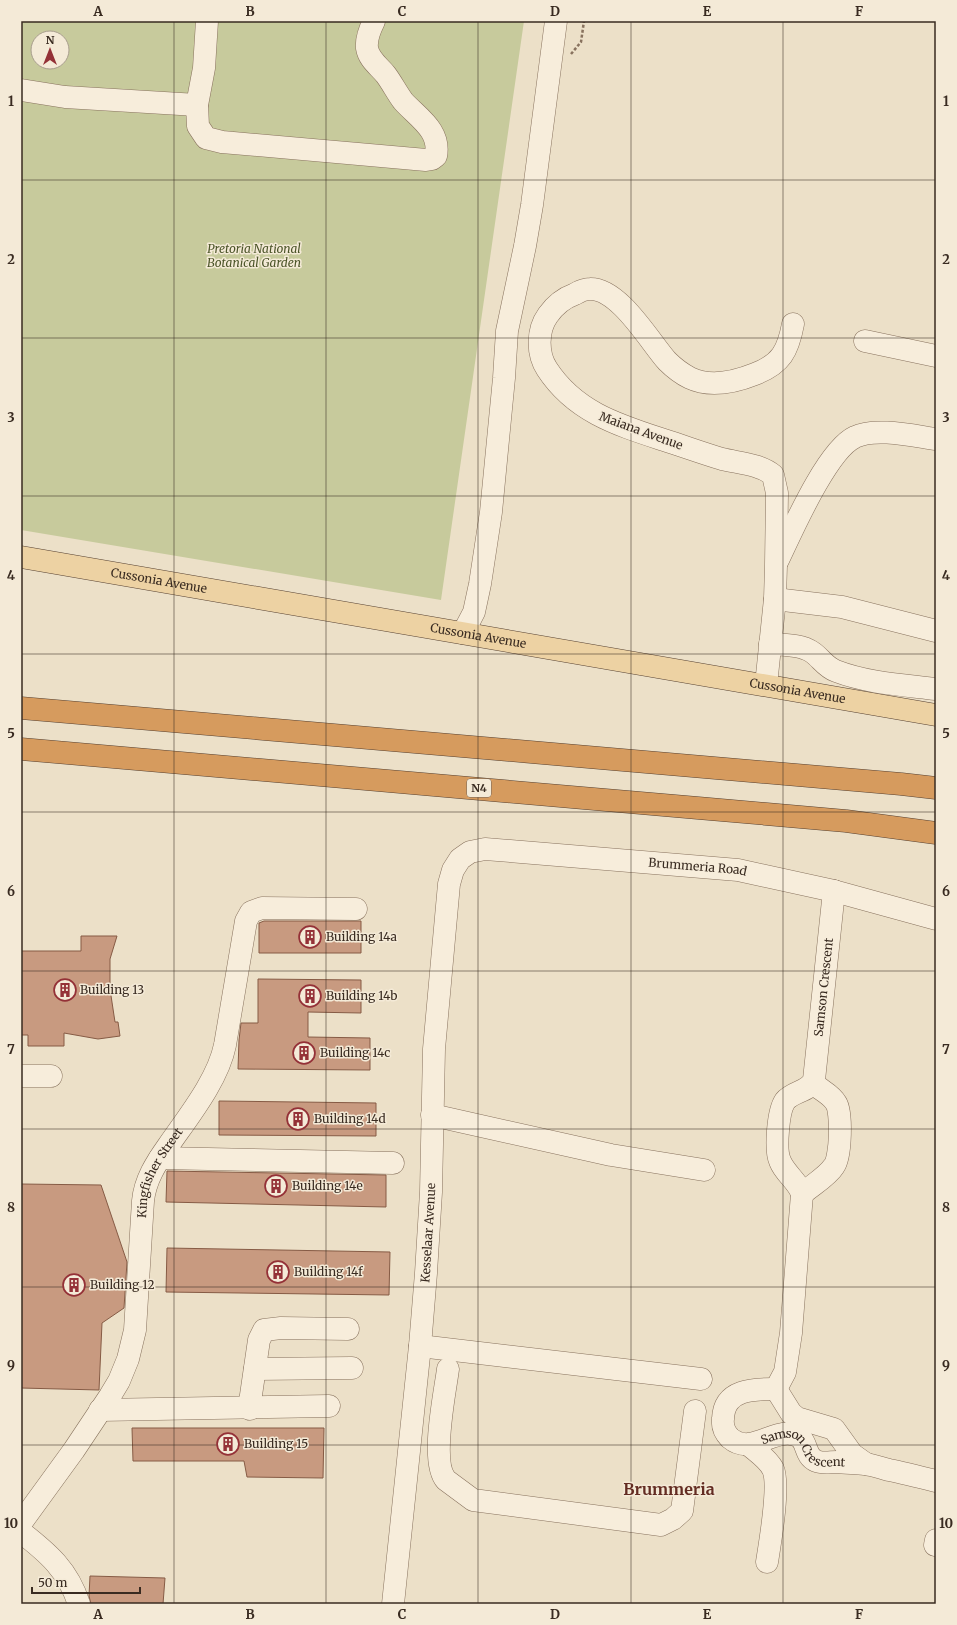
<svg xmlns="http://www.w3.org/2000/svg" width="957" height="1625" font-family="Merriweather,serif">
<style>
.green{fill:#c7ca9c;fill-rule:evenodd}
.building{fill:#c89a80;stroke:#865b45}
.lines{fill:none;stroke-linecap:round;stroke-linejoin:round}
.minor-casing{stroke:#88725e;stroke-width:23}
.major-casing{stroke:#564132;stroke-width:23}
.highway-casing{stroke:#564132;stroke-width:23}
.path{stroke:#88725e;stroke-width:2.5;stroke-dasharray:3 2;stroke-linecap:butt}
.minor{stroke:#f7eddb;stroke-width:22}
.major{stroke:#edd2a3;stroke-width:22}
.highway{stroke:#d69b5e;stroke-width:22}
.grid{fill:none;stroke:#392b21;stroke-width:1;stroke-opacity:0.55}
.labels{text-anchor:middle;stroke-width:3;stroke-linejoin:round;paint-order:stroke}
.shield{fill:#f4ead7;stroke:#716458;stroke-width:1}
.shield-label{font-size:11px;font-weight:bold;fill:#392b21}
.park-label{font-size:12px;font-style:italic;fill:#4b5428;stroke:#f4ead7}
.street-label{font-size:12px;fill:#392b21;stroke:#f4ead7}
.poi-label{font-size:12px;fill:#392b21;stroke:#f4ead7;text-anchor:start}
.district-label{font-size:16px;font-weight:bold;fill:#632c22;stroke:#f4ead7}
.neatline{fill:none;stroke:#392b21;stroke-width:1.5}
.grid-label{font-size:13px;text-anchor:middle;font-weight:bold;fill:#392b21}
</style>
<rect width="100%" height="100%" fill="#ece0c8"/>
<path class="green" d="M21,21H524L441,600L21,530ZM38,38H62V62H38Z"/>
<g class="building">
<path d="M264,921H361V953H259V923Z"/>
<path d="M81,936H117L110,959V989L115,1022H118L120,1036L98,1039L64,1033V1046H28V1035H21V951H81Z"/>
<path d="M258,979L361,980V1013L308,1012V1037L370,1038V1070L238,1069L239,1040L241,1023H258Z"/>
<path d="M219,1101L376,1103V1136L219,1135Z"/>
<path d="M167,1171L386,1175V1207L166,1202Z"/>
<path d="M21,1184L101,1185L127,1262L124,1308L102,1323L99,1390L21,1388Z"/>
<path d="M167,1248L390,1252L389,1295L166,1292Z"/>
<path d="M132,1428H324L323,1478L247,1477L244,1461H133Z"/>
<path d="M90,1576L165,1578L163,1604H91L89,1596Z"/>
</g>
<g class="lines">
<g class="minor-casing">
<g id="minor">
<path d="M207,21L204,68L197,105L198,126L206,138L222,142L426,160L432,159L436,156C441,130 417,117 403,101C397,93 392,83 386,75C379,66 369,60 367,48C366,39 370,29 374,21"/>
<path d="M21,90L65,97L197,105"/>
<path d="M865,341L936,356"/>
<path d="M778,560C792,531 827,450 855,437C875,427 914,436 936,439"/>
<path d="M775,599L842,607L936,631"/>
<path d="M463,633L474,612L480,584L491,512L504,378L507,331L525,246L532,205L556,21"/>
<path d="M770,644C783,645 801,644 812,652C821,658 825,667 836,671C867,683 903,685 936,689"/>
<path d="M766,685L775,599L776,565L777,493L773,475C760,464 738,463 722,459C702,453 683,446 664,440C618,425 575,412 547,369C537,354 537,330 548,315C555,305 564,298 575,294C580,291 585,289 590,289C619,288 650,342 667,361C674,368 682,374 690,378C711,388 735,382 755,374C781,364 788,351 793,324"/>
<path d="M21,1076H51"/>
<path d="M432,1115L611,1155L704,1170"/>
<path d="M160,1158L393,1163"/>
<path d="M802,1194C812,1185 827,1177 834,1166C841,1157 842,1112 836,1103C831,1094 820,1090 813,1083"/>
<path d="M420,1346L701,1379"/>
<path d="M255,1369L352,1368"/>
<path d="M448,1369C445,1393 430,1462 446,1480L473,1500L661,1525L673,1519L682,1511L695,1411"/>
<path id="s1" d="M776,1389L785,1372L791,1333L802,1194C798,1181 785,1174 780,1161C775,1150 778,1111 785,1101C793,1091 809,1092 814,1080L834,891"/>
<path id="s2" d="M776,1389C753,1389 724,1389 723,1419C722,1427 725,1433 730,1438C750,1455 770,1431 791,1434C810,1436 802,1455 816,1461C823,1464 830,1462 837,1462C846,1463 856,1463 865,1464C873,1465 881,1468 889,1470C904,1473 920,1477 936,1481"/>
<path d="M776,1389L791,1413L797,1418L834,1429L852,1454L866,1464"/>
<path d="M250,1409V1402L259,1340L264,1330L281,1328L348,1329"/>
<path d="M100,1410L329,1406"/>
<path d="M749,1445C757,1452 768,1459 773,1469C780,1485 770,1543 767,1562"/>
<path id="s3" d="M21,1523L74,1450L110,1396L119,1381L128,1359L135,1330L143,1201C145,1180 156,1163 168,1146C188,1117 218,1080 225,1045L246,921L251,912L262,908L356,909"/>
<path d="M21,1532C48,1553 68,1570 79,1604"/>
<path d="M935,1545L936,1540"/>
<path id="s4" d="M393,1604L420,1346L426,1273L431,1192L434,1049L449,884L453,870L460,859L470,852L485,849L738,870L834,891L936,919"/>
</g>
</g>
<g class="major-casing">
<g id="major">
<path id="s5" d="M21,557L936,715"/>
</g>
</g>
<g class="highway-casing">
<g id="highway">
<path d="M21,708L901,784L936,788"/>
<path d="M21,749L698,808L846,821L936,833"/>
</g>
</g>
<path class="path" d="M571,54L581,42L584,21"/>
<use href="#minor" class="minor"/>
<use href="#major" class="major"/>
<use href="#highway" class="highway"/>
</g>
<path class="grid" d="M174,21V1604M326,21V1604M478,21V1604M631,21V1604M783,21V1604M21,180H936M21,338H936M21,496H936M21,654H936M21,812H936M21,971H936M21,1129H936M21,1287H936M21,1445H936"/>
<defs>
<g id="building-ring" transform="scale(1.15)"><circle r="9.5" fill="#f4ead7" stroke="#943137" stroke-width="1.5"/><path d="M-4-6H4V6H1V3H-1V6H-4ZM-2.5-4.3h1.7v1.8h-1.7ZM.8-4.3h1.7v1.8H.8ZM-2.5-1h1.7V.8h-1.7ZM.8-1h1.7V.8H.8Z" fill="#943137"/></g>
</defs>
<g fill-rule="evenodd">
<use href="#building-ring" x="310" y="937"/>
<use href="#building-ring" x="65" y="990"/>
<use href="#building-ring" x="310" y="996"/>
<use href="#building-ring" x="304" y="1053"/>
<use href="#building-ring" x="298" y="1119"/>
<use href="#building-ring" x="276" y="1186"/>
<use href="#building-ring" x="278" y="1272"/>
<use href="#building-ring" x="74" y="1285"/>
<use href="#building-ring" x="228" y="1444"/>
</g>
<g class="labels">
<rect class="shield" x="467" y="779" width="24" height="18" rx="3"/>
<g class="shield-label">
<text x="479" y="792">N4</text>
</g>
<g class="park-label">
<text x="254" y="253">Pretoria National<tspan x="254" dy="14">Botanical Garden</tspan></text>
</g>
<g class="street-label">
<text transform="translate(641 431) rotate(20)" y="4">Maiana Avenue</text>
<text dy="4" stroke="none"><textPath href="#s5" startOffset="140">Cussonia Avenue</textPath></text>
<text dy="4" stroke="none"><textPath href="#s5" startOffset="464">Cussonia Avenue</textPath></text>
<text dy="4" stroke="none"><textPath href="#s5" startOffset="788">Cussonia Avenue</textPath></text>
<text dy="4" stroke="none"><textPath href="#s4" startOffset="991">Brummeria Road</textPath></text>
<text dy="4" stroke="none"><textPath href="#s1" startOffset="429">Samson Crescent</textPath></text>
<text dy="4" stroke="none"><textPath href="#s3" startOffset="388">Kingfisher Street</textPath></text>
<text dy="4" stroke="none"><textPath href="#s4" startOffset="373">Kesselaar Avenue</textPath></text>
<text dy="4" stroke="none"><textPath href="#s2" startOffset="173">Samson Crescent</textPath></text>
</g>
<g class="poi-label">
<text x="326" y="941">Building 14a</text>
<text x="80" y="994">Building 13</text>
<text x="326" y="1000">Building 14b</text>
<text x="320" y="1057">Building 14c</text>
<text x="314" y="1123">Building 14d</text>
<text x="292" y="1190">Building 14e</text>
<text x="294" y="1276">Building 14f</text>
<text x="90" y="1289">Building 12</text>
<text x="244" y="1448">Building 15</text>
</g>
<g class="district-label">
<text x="669" y="1495">Brummeria</text>
</g>
</g>
<rect width="957" height="1625" fill="none" stroke="#f4ead7" stroke-width="44"/>
<g transform="translate(50 50)"><circle r="19" fill="#f4ead7" stroke="#a99e8e"/>
<path d="M0-3L7 15L0 10L-7 15Z" fill="#943137"/>
<text y="-6" font-size="11" font-weight="bold" text-anchor="middle" fill="#392b21">N</text>
</g>
<path d="M32 1587v6h108v-6" fill="none" stroke="#392b21" stroke-width="2"/>
<text x="38" y="1587" font-size="12" fill="#392b21" stroke="#f4ead7" stroke-width="3" paint-order="stroke">50 m</text>
<rect x="22" y="22" width="913" height="1581" class="neatline"/>
<g class="grid-label">
<text x="98" y="16">A</text>
<text x="250" y="16">B</text>
<text x="402" y="16">C</text>
<text x="555" y="16">D</text>
<text x="707" y="16">E</text>
<text x="859" y="16">F</text>
<text x="11" y="106">1</text>
<text x="946" y="106">1</text>
<text x="11" y="264">2</text>
<text x="946" y="264">2</text>
<text x="11" y="422">3</text>
<text x="946" y="422">3</text>
<text x="11" y="580">4</text>
<text x="946" y="580">4</text>
<text x="11" y="738">5</text>
<text x="946" y="738">5</text>
<text x="11" y="896">6</text>
<text x="946" y="896">6</text>
<text x="11" y="1054">7</text>
<text x="946" y="1054">7</text>
<text x="11" y="1212">8</text>
<text x="946" y="1212">8</text>
<text x="11" y="1370">9</text>
<text x="946" y="1370">9</text>
<text x="11" y="1528">10</text>
<text x="946" y="1528">10</text>
<text x="98" y="1619">A</text>
<text x="250" y="1619">B</text>
<text x="402" y="1619">C</text>
<text x="555" y="1619">D</text>
<text x="707" y="1619">E</text>
<text x="859" y="1619">F</text>
</g>
</svg>
